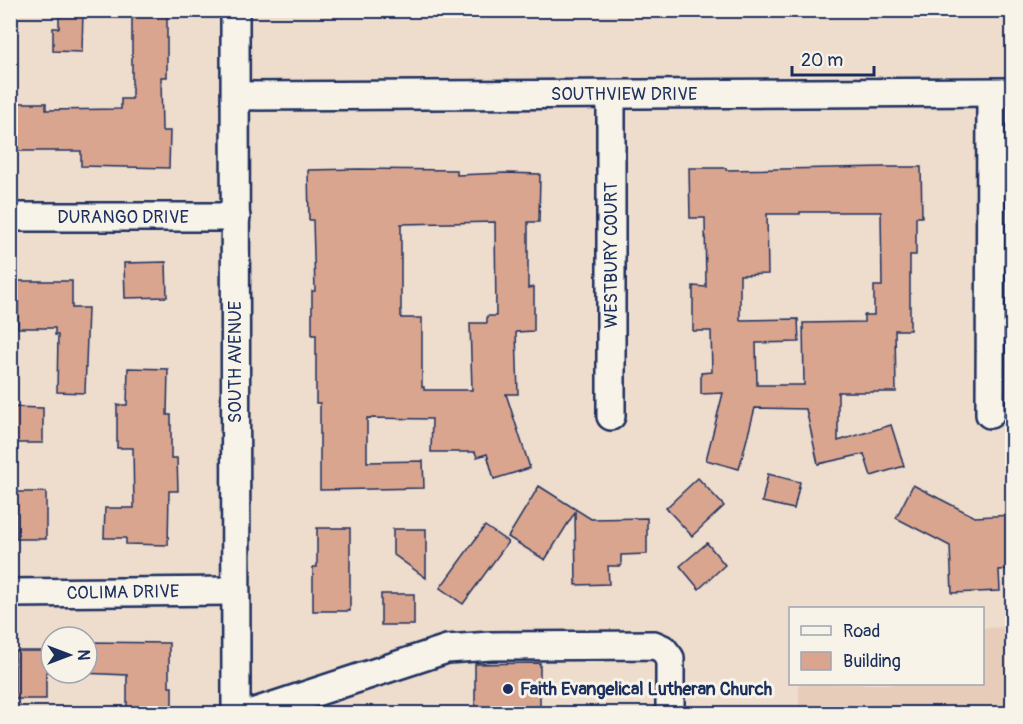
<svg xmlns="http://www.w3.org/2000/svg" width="1023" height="724" font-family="Pangolin,sans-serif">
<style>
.built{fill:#e8ccba}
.building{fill:#daa58f;stroke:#1b2f5e;stroke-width:1.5;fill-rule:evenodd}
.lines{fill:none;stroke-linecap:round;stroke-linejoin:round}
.minor-casing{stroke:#1b2f5e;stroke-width:32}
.minor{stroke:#f7f3e8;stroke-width:27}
.poi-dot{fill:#1b2f5e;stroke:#f7f3e8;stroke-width:2}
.labels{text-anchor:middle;stroke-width:6;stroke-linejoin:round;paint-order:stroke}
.street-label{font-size:18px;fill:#1b2f5e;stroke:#f7f3e8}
.poi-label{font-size:18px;font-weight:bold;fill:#1b2f5e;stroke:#f7f3e8;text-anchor:start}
</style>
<rect width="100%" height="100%" fill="#eedccd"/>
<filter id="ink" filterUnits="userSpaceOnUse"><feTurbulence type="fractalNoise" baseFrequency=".0167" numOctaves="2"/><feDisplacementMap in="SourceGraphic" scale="12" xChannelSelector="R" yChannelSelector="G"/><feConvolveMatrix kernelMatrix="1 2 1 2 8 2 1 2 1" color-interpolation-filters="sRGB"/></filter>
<g filter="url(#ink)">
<path class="built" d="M1012,627V713H799V684H982L983,628Z"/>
<g class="building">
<path d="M59,10H83L82,52L53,51V28H59Z"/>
<path d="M132,10H167V77H161L162,131H170L169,168L81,166V151H16V103H46V110L121,109V99H132Z"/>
<path d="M884,167H921L922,217H916V255H910V330H895L896,392H838V441L891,425L904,466L871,476L864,454L818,464L806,409L755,408L739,469L706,460L723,393L701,394V373L712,372L711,331H693V286L706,287L705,218H690L689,168H726V170ZM800,212H881L882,286H874V315H864V322L803,323L804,385H757L756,343L799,342L798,319L740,320V275L768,274L767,214H800Z"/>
<path d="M358,169L457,170V175L505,173L540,174L539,222H528V288L534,287V331L516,332L518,394H506L530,468L494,479L487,454L477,457L475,452H431L432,419L367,418V462L423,461L424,488L320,490V403H316V335H312V291H315L313,220H309L308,170ZM495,222L496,316H487V323H470L472,390H424V387H422V318H401V224Z"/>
<path d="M166,262L167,297L125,298L124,263Z"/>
<path d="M18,281H72V308H88L85,393L57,392L58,335H55V328H18Z"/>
<path d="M128,368L168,369L167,415H171V458H177L178,491H169L168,545L126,544V538H104L105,508H134L133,448H117V405H127Z"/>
<path d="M10,407L43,408V443H10Z"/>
<path d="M768,474L800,482L794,509L762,502Z"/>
<path d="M698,478L724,506L692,536L666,508Z"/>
<path d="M913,485L975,517L1012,515V569L999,570L1000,591L952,593L950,546L896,518Z"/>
<path d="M539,486L591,519L647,518V554L621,555V566H608L609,584L576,585L575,512L545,560L508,537Z"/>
<rect x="16" y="492" width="30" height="47"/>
<path d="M485,526L508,542L463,604L440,588Z"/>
<path d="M317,528H350V611H313V567H317Z"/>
<path d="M393,529H426V578L393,554Z"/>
<path d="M707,543L725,565L699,589L680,566Z"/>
<rect x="381" y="594" width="33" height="31"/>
<path d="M87,642L169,643V687H172V714H127V675L81,673H87Z"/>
<path d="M15,651H51V672H46V699H15Z"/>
<path d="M540,663V714H475V664Z"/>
</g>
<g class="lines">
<g class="minor-casing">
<g id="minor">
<path d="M235,10L236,714"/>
<path d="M611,95V416"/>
<path d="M236,96L1012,92"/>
<path d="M10,217H236"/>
<path d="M990,414L991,93"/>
<path d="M10,593L235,591"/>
<path d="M249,714L447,649L491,646L654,645L663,649L670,658V714"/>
</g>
</g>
<use href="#minor" class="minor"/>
</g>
</g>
<circle class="poi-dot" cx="508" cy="689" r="6"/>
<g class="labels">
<g class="street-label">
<text x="624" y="100">SOUTHVIEW DRIVE</text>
<text x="123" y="223">DURANGO DRIVE</text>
<text transform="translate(611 255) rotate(-90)" y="6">WESTBURY COURT</text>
<text transform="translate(235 362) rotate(-90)" y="6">SOUTH AVENUE</text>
<text transform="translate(123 592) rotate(-1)" y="6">COLIMA DRIVE</text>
</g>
<g class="poi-label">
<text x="520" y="695">Faith Evangelical Lutheran Church</text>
</g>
</g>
<rect width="1023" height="724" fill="none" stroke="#f7f3e8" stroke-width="36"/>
<rect x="18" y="18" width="987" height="688" fill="none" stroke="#1b2f5e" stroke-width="2" filter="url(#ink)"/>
<rect x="789" y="607" width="195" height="78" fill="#f7f3e8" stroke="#9fa5b1" stroke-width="1.5"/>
<rect x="801" y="626" width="30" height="9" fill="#f7f3e8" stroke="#9fa5b1" stroke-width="1.5"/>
<text x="843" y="637" font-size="18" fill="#1b2f5e">Road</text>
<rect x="801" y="652" width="30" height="18" fill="#daa58f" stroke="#9fa5b1" stroke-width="1.5"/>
<text x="843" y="667" font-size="18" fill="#1b2f5e">Building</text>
<g transform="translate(69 655) rotate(90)"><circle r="28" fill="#f7f3e8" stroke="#9fa5b1" stroke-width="1.5"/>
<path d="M0-4.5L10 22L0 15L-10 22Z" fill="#1b2f5e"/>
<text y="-9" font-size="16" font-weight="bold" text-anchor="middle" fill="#1b2f5e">N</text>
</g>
<path d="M792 66v9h82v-9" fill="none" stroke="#1b2f5e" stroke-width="3"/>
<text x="801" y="66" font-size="18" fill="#1b2f5e" stroke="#f7f3e8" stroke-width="4.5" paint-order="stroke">20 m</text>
</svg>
